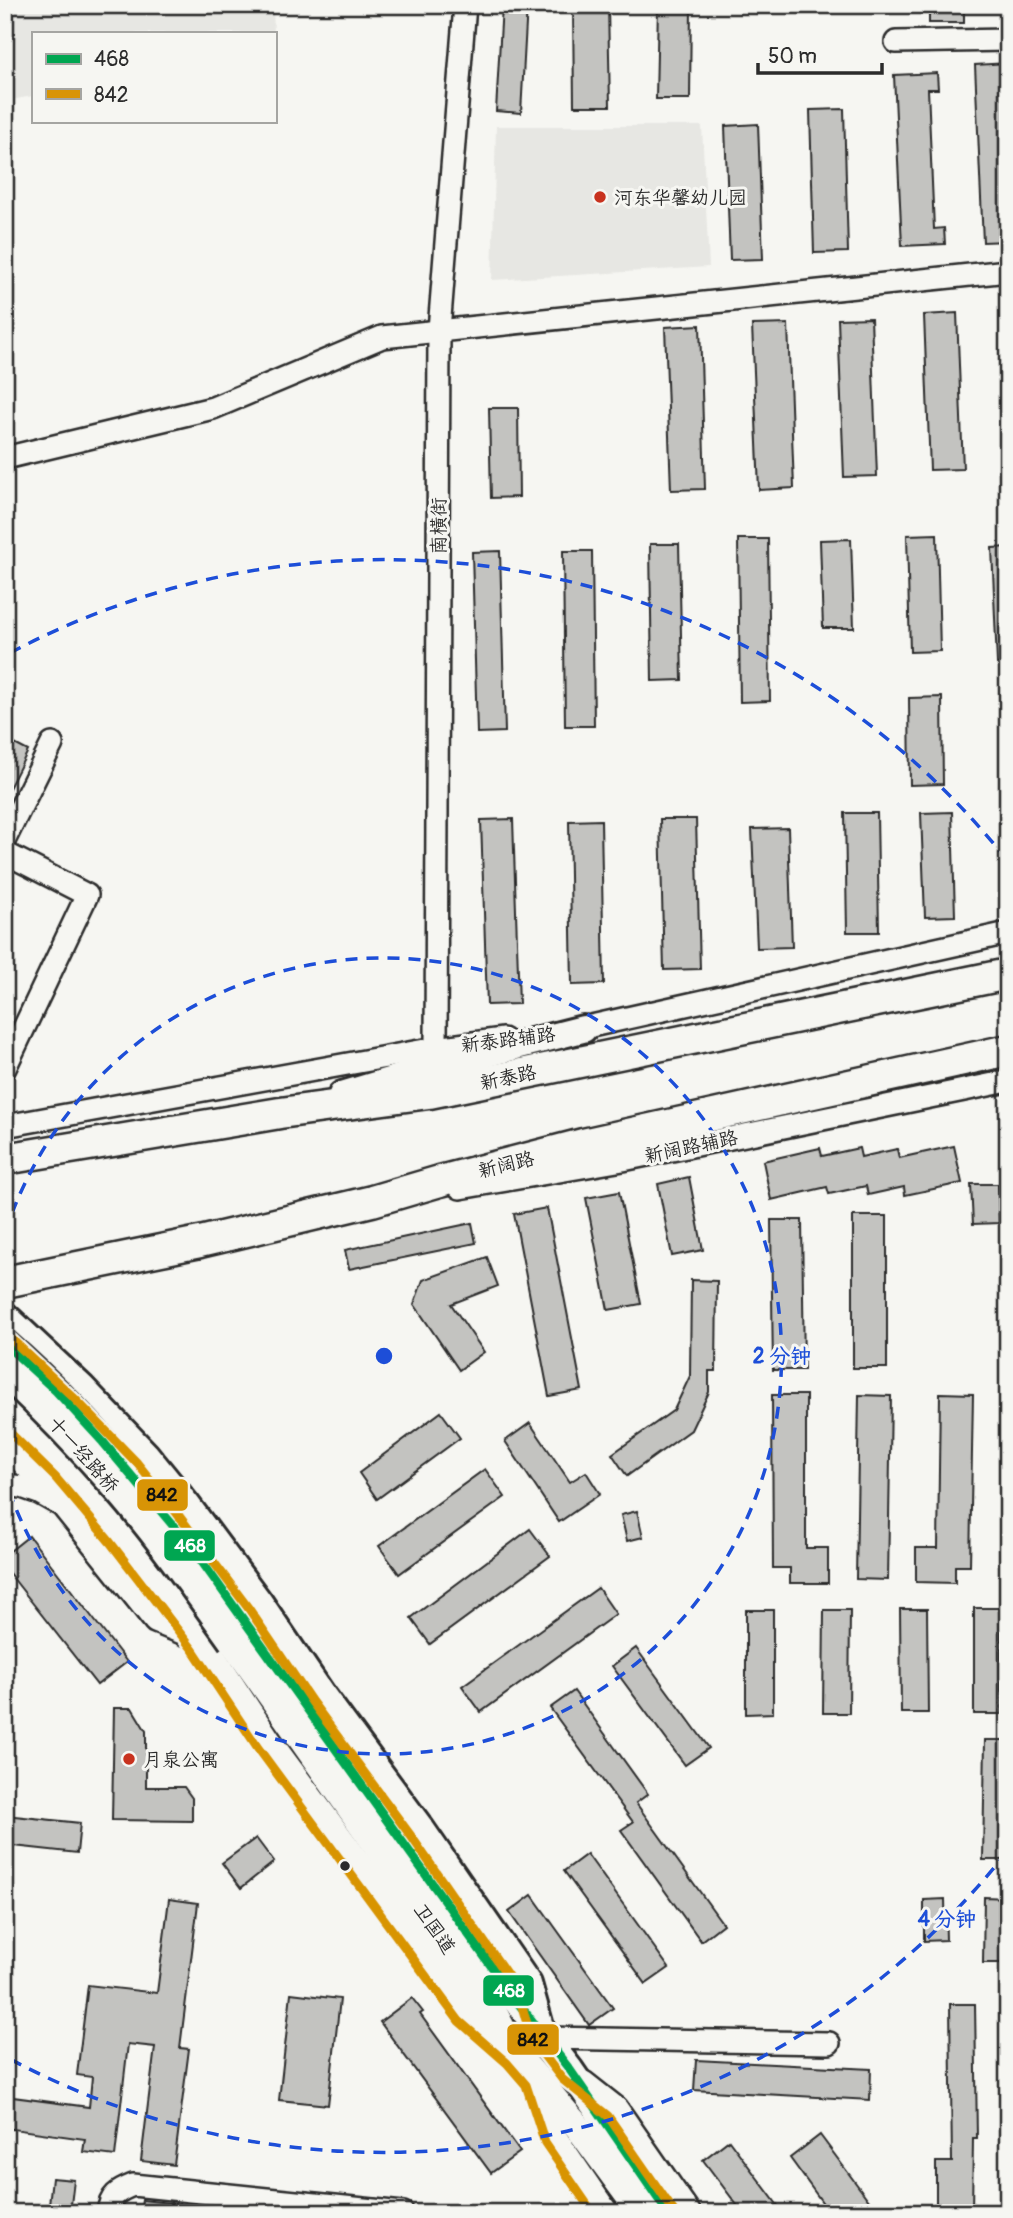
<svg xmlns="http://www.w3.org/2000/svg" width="1013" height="2218" font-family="Pangolin,'LXGW WenKai TC',sans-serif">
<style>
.built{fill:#e7e7e3}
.building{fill:#c3c3c0;stroke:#2b2b2b;stroke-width:2}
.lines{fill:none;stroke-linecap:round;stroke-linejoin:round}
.minor-casing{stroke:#2b2b2b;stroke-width:26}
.major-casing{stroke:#2b2b2b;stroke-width:32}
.highway-casing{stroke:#2b2b2b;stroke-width:35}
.minor{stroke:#f6f6f2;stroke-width:21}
.major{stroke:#f6f6f2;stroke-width:26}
.highway{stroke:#f6f6f2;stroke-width:30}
.major-bridge-casing{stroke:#2b2b2b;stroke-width:32;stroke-linecap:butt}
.major-bridge{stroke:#f6f6f2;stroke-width:26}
.bus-1-casing{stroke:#f6f6f2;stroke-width:14}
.bus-2-casing{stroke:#f6f6f2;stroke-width:14}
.bus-1{stroke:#00a651;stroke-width:9}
.bus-2{stroke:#d89406;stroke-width:9}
.ring{fill:none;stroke:#1d4ed8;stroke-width:3.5;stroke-dasharray:12 9}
.poi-dot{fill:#c8321e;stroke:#f6f6f2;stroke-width:2.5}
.bus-dot{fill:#2b2b2b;stroke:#f6f6f2;stroke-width:2.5}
.labels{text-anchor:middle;stroke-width:6;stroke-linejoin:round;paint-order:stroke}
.poi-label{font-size:19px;fill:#2b2b2b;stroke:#f6f6f2;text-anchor:start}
.street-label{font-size:19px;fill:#2b2b2b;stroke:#f6f6f2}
.centre{fill:#1d4ed8;stroke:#f6f6f2;stroke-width:3.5}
.ring-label{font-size:21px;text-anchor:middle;font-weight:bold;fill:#1d4ed8;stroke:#f6f6f2;stroke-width:6;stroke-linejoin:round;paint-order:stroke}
.line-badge{stroke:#f6f6f2;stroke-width:2.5}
.badge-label{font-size:19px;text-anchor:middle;font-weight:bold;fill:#fff}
.pale-badge-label{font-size:19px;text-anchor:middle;font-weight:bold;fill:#111}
</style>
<rect width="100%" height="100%" fill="#f6f6f2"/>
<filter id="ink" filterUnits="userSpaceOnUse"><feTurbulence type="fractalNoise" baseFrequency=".0143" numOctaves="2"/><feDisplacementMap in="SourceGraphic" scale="14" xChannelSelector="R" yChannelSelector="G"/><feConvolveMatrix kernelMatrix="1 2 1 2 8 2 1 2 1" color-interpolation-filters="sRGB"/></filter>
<g filter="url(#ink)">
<g class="built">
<path d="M5,5H273L274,33H33V96L5,101Z"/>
<path d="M496,126H702L709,267L492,280Z"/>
</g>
<g class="building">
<path d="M502,5H527L521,113L496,111Z"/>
<path d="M573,5H608L610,106H574Z"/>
<path d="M658,5H691L690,99H656Z"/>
<rect x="929" y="5" width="35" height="18"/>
<path d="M1008,63V241L983,242L975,65Z"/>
<path d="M937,73L938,89H928L934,229L944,228L945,244L902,246L894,75Z"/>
<path d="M844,109L848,252L814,253L810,110Z"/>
<path d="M758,124L763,259L730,260L725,126Z"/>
<path d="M957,313L963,469L930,470L924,315Z"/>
<path d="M871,318L877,476L844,477L838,319Z"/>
<path d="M788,324L794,488L759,490L752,325Z"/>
<path d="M700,325L705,489L671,490L665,327Z"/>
<path d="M489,408H518L519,497L491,498Z"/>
<path d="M937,534L940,651L910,652L907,535Z"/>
<path d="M738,539H768L770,701L740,702Z"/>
<path d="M851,539L854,628H823L820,540Z"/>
<path d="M650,544H679L682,680L652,681Z"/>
<path d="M1008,547V664H997L992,548Z"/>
<path d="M500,551L505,732L477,733L472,552Z"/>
<path d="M563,551H592L594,726H565Z"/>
<path d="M942,697L943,784L910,785L909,698Z"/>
<path d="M5,739L28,751L5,796Z"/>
<path d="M952,812L955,916L925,917L921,813Z"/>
<path d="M845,813H877L879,932H847Z"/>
<path d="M513,819L519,1004L487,1005L481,820Z"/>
<path d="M660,819H696L700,969L664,970Z"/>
<path d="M601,820L604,984L572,985L569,821Z"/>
<path d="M788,828L792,947L757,948L752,829Z"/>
<path d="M954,1146L962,1183L905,1195L904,1187L868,1195L866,1186L829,1194L827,1187L771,1200L763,1161L820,1148L822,1156L859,1148L861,1157L897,1149L899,1158Z"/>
<path d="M689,1177L703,1250L672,1256L658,1184Z"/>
<path d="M971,1184H998L999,1223L973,1224Z"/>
<path d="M619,1192L641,1304L608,1310L586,1198Z"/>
<path d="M547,1208L582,1390L549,1396L514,1214Z"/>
<rect x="853" y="1216" width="34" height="152"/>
<path d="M771,1220H802L804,1370H773Z"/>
<path d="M472,1223L476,1243L349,1269L345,1250Z"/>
<path d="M487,1257L498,1286L451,1304L484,1352L459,1370L414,1304L423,1280Z"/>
<path d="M691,1280L717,1281L716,1371H709V1392L691,1430L627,1476L612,1454L674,1410L690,1376Z"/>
<path d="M940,1393L973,1394L970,1566H955V1583L916,1582V1548H938Z"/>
<path d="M772,1395H806V1548H828V1583H790V1568H773Z"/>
<path d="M859,1395L891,1396L888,1580L856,1579Z"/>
<path d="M441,1412L460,1438L377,1499L359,1473Z"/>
<path d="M530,1423L570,1482L586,1472L600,1494L559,1522L505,1441Z"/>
<path d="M485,1469L505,1497L399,1574L379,1546Z"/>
<path d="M637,1511L643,1537L627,1541L621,1515Z"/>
<path d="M530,1529L550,1556L430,1644L411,1618Z"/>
<path d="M29,1536L127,1662L97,1685L5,1568V1555Z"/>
<path d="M598,1588L616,1614L481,1712L462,1686Z"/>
<rect x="974" y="1608" width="27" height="106"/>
<path d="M900,1609H927L928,1713H901Z"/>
<path d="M746,1610H773V1713L746,1714Z"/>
<path d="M824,1610H850L849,1713H823Z"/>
<path d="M636,1648L709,1748L685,1765L612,1666Z"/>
<path d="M574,1691L648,1794L636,1803L723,1924L701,1941L621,1830L633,1822L550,1708Z"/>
<path d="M114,1708H132L146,1731V1787H184L192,1798V1821L112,1820Z"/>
<path d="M985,1740H1008V1860H983Z"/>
<path d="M5,1815L80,1823L77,1853L5,1845Z"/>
<path d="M256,1838L274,1862L241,1888L222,1863Z"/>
<path d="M587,1854L669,1968L646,1984L564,1871Z"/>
<path d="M532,1895L613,2008L589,2025L509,1912Z"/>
<path d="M984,1897L1008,1898V1963H983Z"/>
<path d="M169,1899L198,1903L180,2048L189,2049L174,2165L141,2161L155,2047L128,2044L115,2156L83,2152L85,2139L5,2128V2096L89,2107L92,2077L77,2075L88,1985L157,1993Z"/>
<path d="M945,1899L946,1940L924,1941V1900Z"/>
<path d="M291,1993L340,1999L328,2105L279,2100Z"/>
<path d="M412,1998L423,2012L420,2014L520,2152L491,2173L380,2022Z"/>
<path d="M950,2004H975L977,2138H973L972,2213H936V2162H952Z"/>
<path d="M696,2060L871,2069L870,2100L694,2090Z"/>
<path d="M820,2135L878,2213H830L790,2158Z"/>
<path d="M729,2140L779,2207L772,2213H743L703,2160Z"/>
<path d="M52,2178L74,2180L70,2213H48Z"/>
<path d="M142,2200L179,2204V2213H140Z"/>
</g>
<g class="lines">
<g class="minor-casing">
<g id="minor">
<path d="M896,42L1008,40"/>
<path d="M5,458L213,408L382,337L1008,271"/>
<path d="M5,839L52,744"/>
<path d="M5,853L87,895L5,1068"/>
<path d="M569,1031L1008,933"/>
<path d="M436,1048L439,330L465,5"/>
<path d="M5,1126L436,1048L503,1039"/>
<path d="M460,1188L623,1160L1008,1081"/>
<path d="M5,1445L54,1496"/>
<path d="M5,1485L22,1487L39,1493L62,1506L155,1622L204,1642"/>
<path d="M546,2038L829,2043"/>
<path d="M584,2082L617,2108L690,2213"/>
<path d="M539,2084L556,2137L608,2213"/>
<path d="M108,2213C110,2195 118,2191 133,2185L403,2213"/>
</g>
</g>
<g class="major-casing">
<g id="major">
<path d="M342,1095L453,1062L583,1029"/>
<path d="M5,1316L82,1388L146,1455L186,1504L259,1602L322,1695L421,1829L528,1984L541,2030"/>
<path d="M5,1410L64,1469L120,1534L203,1643L268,1741L469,2014L516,2054"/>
<path d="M249,1628L512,1995L570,2070L668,2213"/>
<path d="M232,1641L492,2009L516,2054L578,2127L641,2213"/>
</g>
</g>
<g class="highway-casing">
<g id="highway">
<path d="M5,1159L280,1113L429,1093L1008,974"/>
<path d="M5,1282L200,1242L372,1201L440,1181L583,1144L1008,1050"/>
</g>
</g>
<use href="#minor" class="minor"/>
<use href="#major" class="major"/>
<use href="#highway" class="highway"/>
<g class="major-bridge-casing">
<g id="major-bridge">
<path d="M5,1344C100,1427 176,1526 249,1628"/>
<path d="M5,1373C44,1410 81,1448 116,1488C158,1536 195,1589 232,1641"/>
</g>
</g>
<use href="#major-bridge" class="major-bridge"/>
<g class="bus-1-casing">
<path id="bus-1" d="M5,1344L56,1391L103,1442L192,1548L512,1995L570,2070L668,2213"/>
</g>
<g class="bus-2-casing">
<g id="bus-2">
<path d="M5,1333L73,1397L137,1463L176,1512L249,1609L312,1702L411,1836L517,1989L530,2034L536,2045L562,2079L608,2116L675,2213"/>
<path d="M5,1428L55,1477L110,1542L193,1650L258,1748L459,2021L507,2063L526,2085L545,2143L593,2213"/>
</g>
</g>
<use href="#bus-1" class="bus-1"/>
<use href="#bus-2" class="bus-2"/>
</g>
</g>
<g class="ring">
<path d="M5 1233A398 398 0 1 1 5 1479"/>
<path d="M1007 1852A796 796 0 0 1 10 2059M10 653A796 796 0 0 1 1007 860"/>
</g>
<g class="poi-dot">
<circle cx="600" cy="197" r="7"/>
<circle cx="129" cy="1759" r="7"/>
</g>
<circle class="bus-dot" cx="345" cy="1866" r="6"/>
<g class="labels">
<g class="poi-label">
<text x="614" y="204">河东华馨幼儿园</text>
<text x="143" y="1766">月泉公寓</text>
</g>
<g class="street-label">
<text transform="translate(438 526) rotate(-90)" y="7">南横街</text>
<text transform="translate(508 1039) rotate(-7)" y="7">新泰路辅路</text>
<text transform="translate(508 1077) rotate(-12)" y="7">新泰路</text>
<text transform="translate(691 1146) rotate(-12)" y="7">新阔路辅路</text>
<text transform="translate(506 1164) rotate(-14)" y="7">新阔路</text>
<text transform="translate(84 1454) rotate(48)" y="7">十一经路桥</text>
<text transform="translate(435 1928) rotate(55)" y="7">卫国道</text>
</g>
</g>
<circle cx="384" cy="1356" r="10" class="centre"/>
<g class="ring-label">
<text x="782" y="1363">2 分钟</text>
<text x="947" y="1926">4 分钟</text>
</g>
<g class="line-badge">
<rect x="136" y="1478" width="53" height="34" rx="7" fill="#d89406"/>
<rect x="163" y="1529" width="53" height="33" rx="7" fill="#00a651"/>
<rect x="482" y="1974" width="53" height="33" rx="7" fill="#00a651"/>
<rect x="506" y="2023" width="54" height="33" rx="7" fill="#d89406"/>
</g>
<g class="badge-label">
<text x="190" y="1552">468</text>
<text x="509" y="1997">468</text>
</g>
<g class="pale-badge-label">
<text x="162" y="1501">842</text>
<text x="533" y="2046">842</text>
</g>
<rect width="1013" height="2218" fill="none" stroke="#f6f6f2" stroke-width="28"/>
<rect x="14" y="14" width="985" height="2190" fill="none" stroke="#2b2b2b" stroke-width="2.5" filter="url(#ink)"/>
<rect x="32" y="32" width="245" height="91" fill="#f6f6f2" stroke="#a5a5a2" stroke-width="2"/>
<rect x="46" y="54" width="35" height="10" fill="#00a651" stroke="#a5a5a2" stroke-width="2"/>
<text x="94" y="66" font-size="21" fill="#2b2b2b">468</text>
<rect x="46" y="89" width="35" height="10" fill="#d89406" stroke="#a5a5a2" stroke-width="2"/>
<text x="94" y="102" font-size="21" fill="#2b2b2b">842</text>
<path d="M758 63v10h124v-10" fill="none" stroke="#2b2b2b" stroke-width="3.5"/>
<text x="768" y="63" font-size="21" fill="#2b2b2b" stroke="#f6f6f2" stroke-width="5" paint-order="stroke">50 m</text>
</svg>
